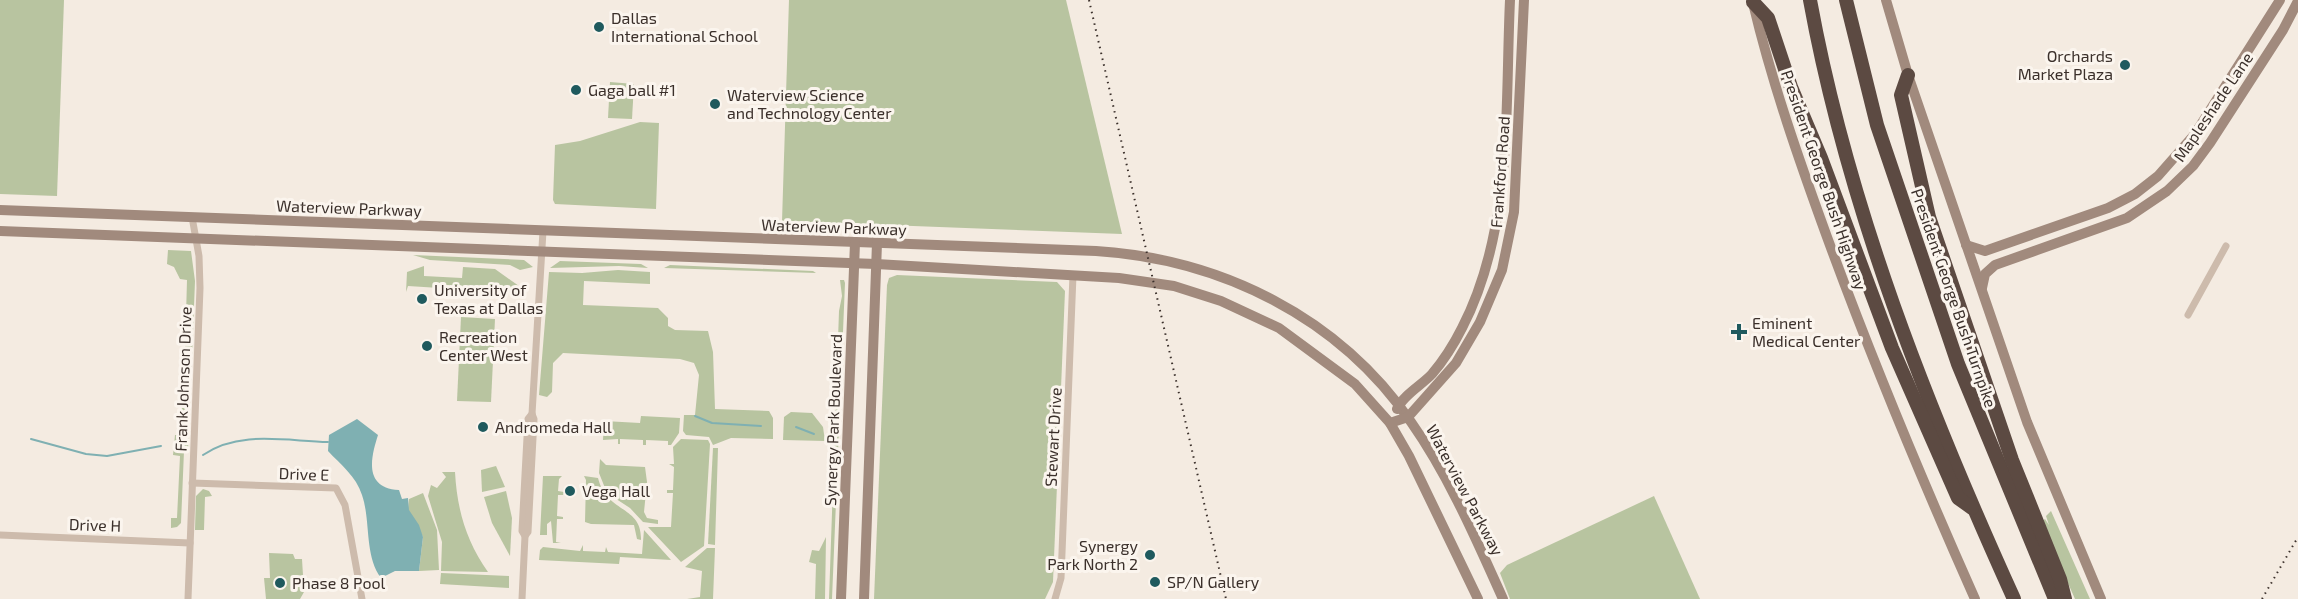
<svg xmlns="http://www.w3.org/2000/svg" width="2298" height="599" font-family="'Exo 2',sans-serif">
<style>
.green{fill:#b8c4a0}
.water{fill:#7fb0b2}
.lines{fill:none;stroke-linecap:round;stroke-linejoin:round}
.stream{stroke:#7fb0b2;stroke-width:2}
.street{stroke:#cdbbac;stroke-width:7}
.secondary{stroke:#a18a7d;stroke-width:10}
.highway{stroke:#5c4a42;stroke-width:14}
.rail{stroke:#3b302b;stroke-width:2;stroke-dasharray:1.5 4.5;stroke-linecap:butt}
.poi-dot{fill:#1f5a5e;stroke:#fbf5ee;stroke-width:2}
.labels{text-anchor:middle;stroke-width:6;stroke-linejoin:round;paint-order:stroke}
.poi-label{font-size:16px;fill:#3b302b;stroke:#fbf5ee;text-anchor:start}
.street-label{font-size:16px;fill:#3b302b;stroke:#fbf5ee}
</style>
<rect width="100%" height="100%" fill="#f4ebe1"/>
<g class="green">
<path d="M0,0H64L57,196L0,194Z"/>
<path d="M789,0H1066L1122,234L782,221Z"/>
<path d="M610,82L634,84L632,119L608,118Z"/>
<path d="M640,122L659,123L656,209L555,204L553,200L555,145L580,141Z"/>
<path d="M168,250L191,251L195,281L191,381L184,387L187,280L180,279L174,267L167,264Z"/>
<path d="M413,255L524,260L533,267L520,270L510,265L430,260Z"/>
<path d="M560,261L641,264L648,268L619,266L550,268Z"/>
<path d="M670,265L813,271L816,273L664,268Z"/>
<path d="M424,266V276L462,278L463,267L495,269L519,286L518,293L408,286L406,292L407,272Z"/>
<path d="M618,270L650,272V284L584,281L583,305L658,308L668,318V326L675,330L708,331L713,352L715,409L769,411L773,418V439L731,438L713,445L709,437L686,435L683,431L684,415H695L699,375L694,363L680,359L563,353L553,363L552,392L547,397L539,395L549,272L582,273Z"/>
<path d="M897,275L1057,282L1065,291L1053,582L1045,599H874L887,285L889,278Z"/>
<path d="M840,280H844L845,283L832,599H829L839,311L842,296Z"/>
<path d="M461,317L495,319L491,402L457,401Z"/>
<path d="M182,397L188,399L190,404L188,450L184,451L181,523L177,527L171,528V518H177L180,456L173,455L175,435H181L182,402H176Z"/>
<path d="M791,412L812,413L823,427L825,441L783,440L784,417Z"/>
<path d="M641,416L680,418L679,433L671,445H668V441L646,440V445H643V440L620,439V444H618V439L603,440L604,421L640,423Z"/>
<path d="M681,439L708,440L710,444L704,546L681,562L648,527H671L673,493H667V490H673L674,467L669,464H674L673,447Z"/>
<path d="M713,448H718L715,545L708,544Z"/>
<path d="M600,459L606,465L645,467L647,482L644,512L647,518L658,520V524L643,522L630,508L607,493L599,473Z"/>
<path d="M496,466L505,487L482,492L481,470Z"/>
<path d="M442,472H455C457,509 466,541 488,572L441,571L442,542L428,496L431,485L437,488L446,477Z"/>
<path d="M543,476H562L559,479L558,491L564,492L563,495H558L557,516L563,517V519H557L556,542L561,543H553L551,521L547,524V535H540Z"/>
<path d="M584,476L598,478C607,514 642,505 641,540L637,539L634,525L591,524L585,522L586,480Z"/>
<path d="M203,489L209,491L212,496L205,497L204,530H195L196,496Z"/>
<path d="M506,491L512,518L510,556L492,523L484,497Z"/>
<path d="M423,493L437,530L439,570L419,571L423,537L408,509L409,499Z"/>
<path d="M1654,496L1700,599H1510L1500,573L1507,565Z"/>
<path d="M2051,511L2090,599H2075L2041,522L2045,519L2049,525L2046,516Z"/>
<path d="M644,530L671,560L620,557L619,564L539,560L540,550L543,547L580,551L583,545V551L605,552L606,547L608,552L642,554Z"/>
<path d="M826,537L825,599H815L816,564L809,562L812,550L819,551Z"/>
<path d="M707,548H715L713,599H687L700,597L702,571L685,567Z"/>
<path d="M269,553L293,554L295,559H302L304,592L300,599H266L264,578H270Z"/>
<path d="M441,573L509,576V588L440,584Z"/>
</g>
<path class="water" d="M357,419L378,435C371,457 363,488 399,490L402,499L408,498L409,510L419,525L423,537L419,571H395L381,578C364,555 371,521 362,495C356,476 341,465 328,451L329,435Z"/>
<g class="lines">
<g class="stream">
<path d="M695,416L712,423L761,426"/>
<path d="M796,427L814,434"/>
<path d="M31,439L86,454L107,456L161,446"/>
<path d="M203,455C239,430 285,441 328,442"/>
</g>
<g class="street">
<path d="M2188,315L2226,246"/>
<path d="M192,483L336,488L345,505L362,599"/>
<path d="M0,535L190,543"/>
<path d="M525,536L522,531L528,419L532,414"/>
<path d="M188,599L200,288L199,256L192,217"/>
<path d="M522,599L525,536L528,532L534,419L532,414L543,231"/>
<path d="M1055,599L1061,578L1073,275"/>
</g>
<g class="secondary">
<path d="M1886,0L1908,75L2027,422L2101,599"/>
<path d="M1753,3C1772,83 1799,160 1827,237C1872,360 1922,480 1975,599"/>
<path d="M0,210L1096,251C1221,259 1339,317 1411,422C1449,476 1476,539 1503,599"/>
<path d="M0,231L876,264L1119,278L1174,286L1221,301L1279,328L1355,384L1390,423L1409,456L1478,599"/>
<path d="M1966,245L1985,251L2108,208L2135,194L2158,176L2195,134L2280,0"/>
<path d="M1982,288L1985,274L1995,265L2127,218L2167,191L2193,166L2210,143L2283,30L2298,1"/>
<path d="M1397,409C1403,395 1422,385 1432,374C1444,360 1454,344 1462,328C1513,230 1505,108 1510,0"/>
<path d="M1390,423L1408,417L1456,363L1480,322L1502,270L1514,212L1524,0"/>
<path d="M841,599L855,243"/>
<path d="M864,599L877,243"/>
</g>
<g class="highway">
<path d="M1810,0C1848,208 1927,407 2014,599"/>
<path d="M1846,0L1877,125L1958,364L2055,599"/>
<path d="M1753,2L1768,18L1791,87L1821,158L1892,348L1958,498L1972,508"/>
<path d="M1908,75L1901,95L1929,217L2012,460L2060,579L2065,599"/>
</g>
<g class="rail">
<path d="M1089,0L1226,599"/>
<path d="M2262,599L2298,537"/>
</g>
</g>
<g class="poi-dot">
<circle cx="599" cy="27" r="6"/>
<circle cx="2125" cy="65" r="6"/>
<circle cx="576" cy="90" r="6"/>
<circle cx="715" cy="104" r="6"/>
<circle cx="422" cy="299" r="6"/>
<path d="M1736 323h6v6h6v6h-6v6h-6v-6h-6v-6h6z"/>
<circle cx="427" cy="346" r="6"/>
<circle cx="483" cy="427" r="6"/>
<circle cx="570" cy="491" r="6"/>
<circle cx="1150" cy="555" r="6"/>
<circle cx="1155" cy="582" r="6"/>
<circle cx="280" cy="583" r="6"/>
</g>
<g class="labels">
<g class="poi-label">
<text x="611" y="24">Dallas<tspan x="611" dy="18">International School</tspan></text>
<text x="2113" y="62" text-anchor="end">Orchards<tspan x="2113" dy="18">Market Plaza</tspan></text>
<text x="588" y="96">Gaga ball #1</text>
<text x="727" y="101">Waterview Science<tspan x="727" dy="18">and Technology Center</tspan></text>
<text x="434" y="296">University of<tspan x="434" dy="18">Texas at Dallas</tspan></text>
<text x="1752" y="329">Eminent<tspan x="1752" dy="18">Medical Center</tspan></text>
<text x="439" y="343">Recreation<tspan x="439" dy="18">Center West</tspan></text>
<text x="495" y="433">Andromeda Hall</text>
<text x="582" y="497">Vega Hall</text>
<text x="1138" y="552" text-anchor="end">Synergy<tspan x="1138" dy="18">Park North 2</tspan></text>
<text x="1167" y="588">SP/N Gallery</text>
<text x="292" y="589">Phase 8 Pool</text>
</g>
<g class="street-label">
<text transform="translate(2213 107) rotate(-56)" y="6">Mapleshade Lane</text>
<text transform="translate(1500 172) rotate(-86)" y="6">Frankford Road</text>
<text transform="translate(1824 180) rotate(71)" y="6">President George Bush Highway</text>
<text transform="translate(349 208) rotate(2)" y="6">Waterview Parkway</text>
<text transform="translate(834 227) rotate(2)" y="6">Waterview Parkway</text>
<text transform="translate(1954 298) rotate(71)" y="6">President George Bush Turnpike</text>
<text transform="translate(183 379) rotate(-88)" y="6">Frank Johnson Drive</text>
<text transform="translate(833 420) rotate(-88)" y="6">Synergy Park Boulevard</text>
<text transform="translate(1053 437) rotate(-87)" y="6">Stewart Drive</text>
<text transform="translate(304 474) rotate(2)" y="6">Drive E</text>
<text transform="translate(1465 490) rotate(62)" y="6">Waterview Parkway</text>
<text transform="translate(95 525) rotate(2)" y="6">Drive H</text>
</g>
</g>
</svg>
